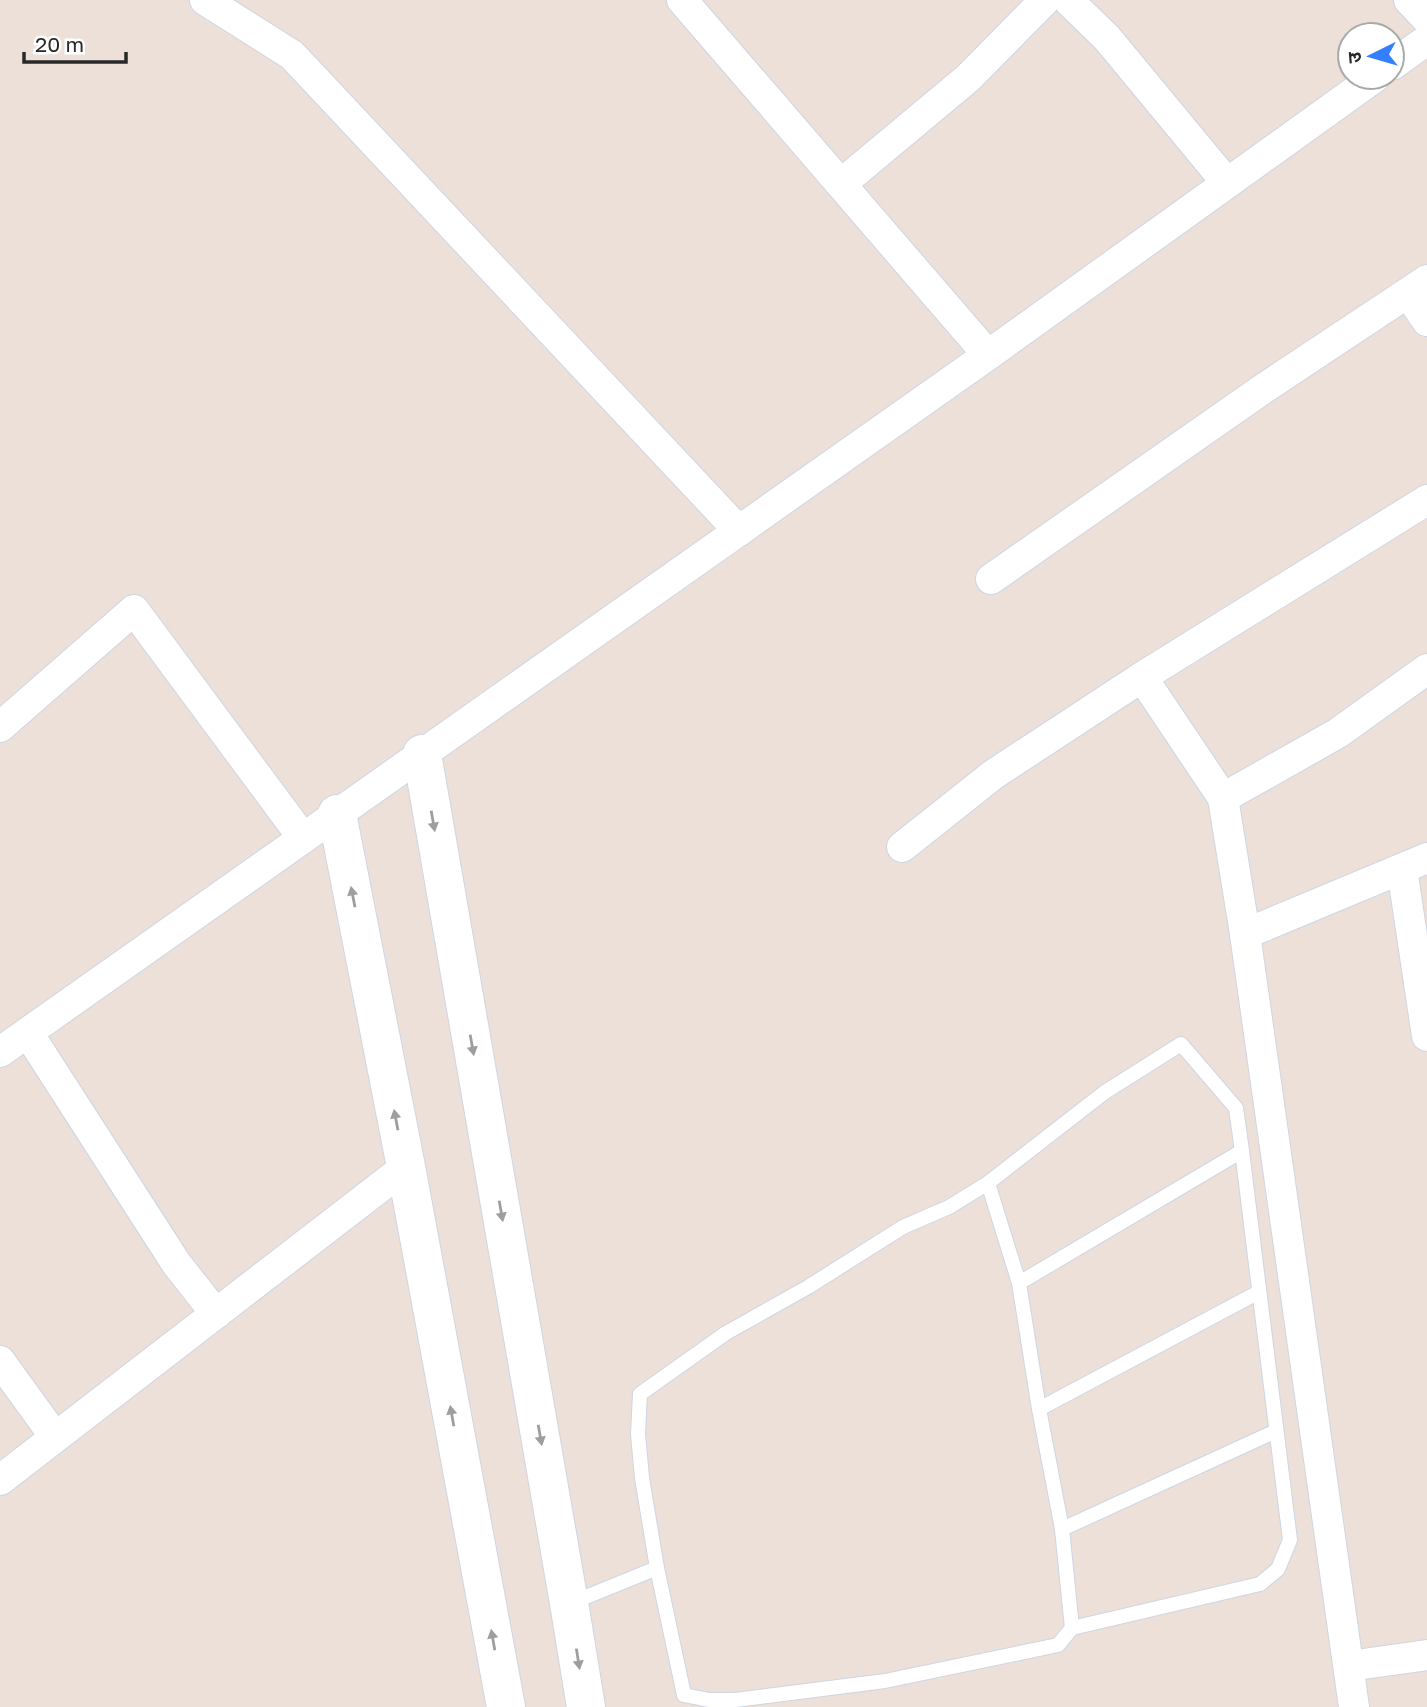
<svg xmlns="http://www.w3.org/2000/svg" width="1427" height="1707" font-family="'Golos Text','Noto Sans Devanagari',sans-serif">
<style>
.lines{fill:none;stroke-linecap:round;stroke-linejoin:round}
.lane-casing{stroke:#ced6e3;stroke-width:16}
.street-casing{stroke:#ced6e3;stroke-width:32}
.secondary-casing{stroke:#ced6e3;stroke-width:40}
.lane{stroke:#fff;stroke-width:14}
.street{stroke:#fff;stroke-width:30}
.secondary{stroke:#fff;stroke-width:38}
.oneway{fill:#9e9e9e}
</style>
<rect width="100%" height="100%" fill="#ece0d9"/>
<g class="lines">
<g class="lane-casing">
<g id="lane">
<path d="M988,1183L1105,1092L1181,1044L1236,1108L1242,1151L1019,1283"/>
<path d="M1039,1409L1259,1292"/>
<path d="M1062,1529L1276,1431"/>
<path d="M571,1603L657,1568L684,1695L709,1700H735L885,1681L1058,1645L1072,1628L1062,1529L1039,1409L1019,1283L988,1183L949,1207L903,1227L808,1287L726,1333L640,1394L638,1434L642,1478L657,1568"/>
<path d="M1072,1628L1260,1584L1278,1569L1290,1540L1242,1151"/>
</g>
</g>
<g class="street-casing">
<g id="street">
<path d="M205,0L292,55L739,531"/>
<path d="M682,0L988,355"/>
<path d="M1068,0L1107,38L1227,183"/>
<path d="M1409,0L1427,19"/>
<path d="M1392,65L1427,40"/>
<path d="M841,184L968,78L1045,0"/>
<path d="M1408,293L1427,321"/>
<path d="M991,579L1260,391L1427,280"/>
<path d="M1142,677L1427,500"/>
<path d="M0,727L134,610L303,838"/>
<path d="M902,847L994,774L1142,677L1223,798"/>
<path d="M1402,869L1427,1036"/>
<path d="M1245,934L1427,858"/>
<path d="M28,1033L176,1263L216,1314"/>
<path d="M0,1052L988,355L1375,77"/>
<path d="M0,1361L55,1437"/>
<path d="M0,1480L406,1167"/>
<path d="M1349,1666L1427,1655"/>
<path d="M1354,1707L1245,934L1223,798L1338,733L1427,669"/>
</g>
</g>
<g class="secondary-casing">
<g id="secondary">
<path d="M422,754L569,1603L586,1707"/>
<path d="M337,814L406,1167L506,1707"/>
</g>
</g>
<use href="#lane" class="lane"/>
<use href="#street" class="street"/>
<use href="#secondary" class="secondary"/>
</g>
<defs><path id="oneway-solid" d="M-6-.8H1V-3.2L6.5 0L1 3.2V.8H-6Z" transform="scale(1.75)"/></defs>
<g class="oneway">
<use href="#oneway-solid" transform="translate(433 821) rotate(80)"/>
<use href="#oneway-solid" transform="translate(353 897) rotate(-101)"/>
<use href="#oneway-solid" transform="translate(472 1045) rotate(80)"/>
<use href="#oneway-solid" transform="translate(396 1120) rotate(-101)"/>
<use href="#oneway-solid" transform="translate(501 1211) rotate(80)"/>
<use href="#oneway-solid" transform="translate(452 1416) rotate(-100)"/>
<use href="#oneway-solid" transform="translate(540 1435) rotate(80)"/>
<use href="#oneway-solid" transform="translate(493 1640) rotate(-100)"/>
<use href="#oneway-solid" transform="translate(578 1659) rotate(81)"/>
</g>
<g transform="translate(1371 56) rotate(265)"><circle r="33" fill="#ffffff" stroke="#a9a9a9" stroke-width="2"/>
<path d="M0-5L12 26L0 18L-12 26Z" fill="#337fff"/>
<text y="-10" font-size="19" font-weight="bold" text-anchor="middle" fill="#282828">उ</text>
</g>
<path d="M24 52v10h102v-10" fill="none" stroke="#282828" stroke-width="3.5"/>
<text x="35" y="52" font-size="21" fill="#282828" stroke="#ffffff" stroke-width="5" paint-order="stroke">20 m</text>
</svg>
